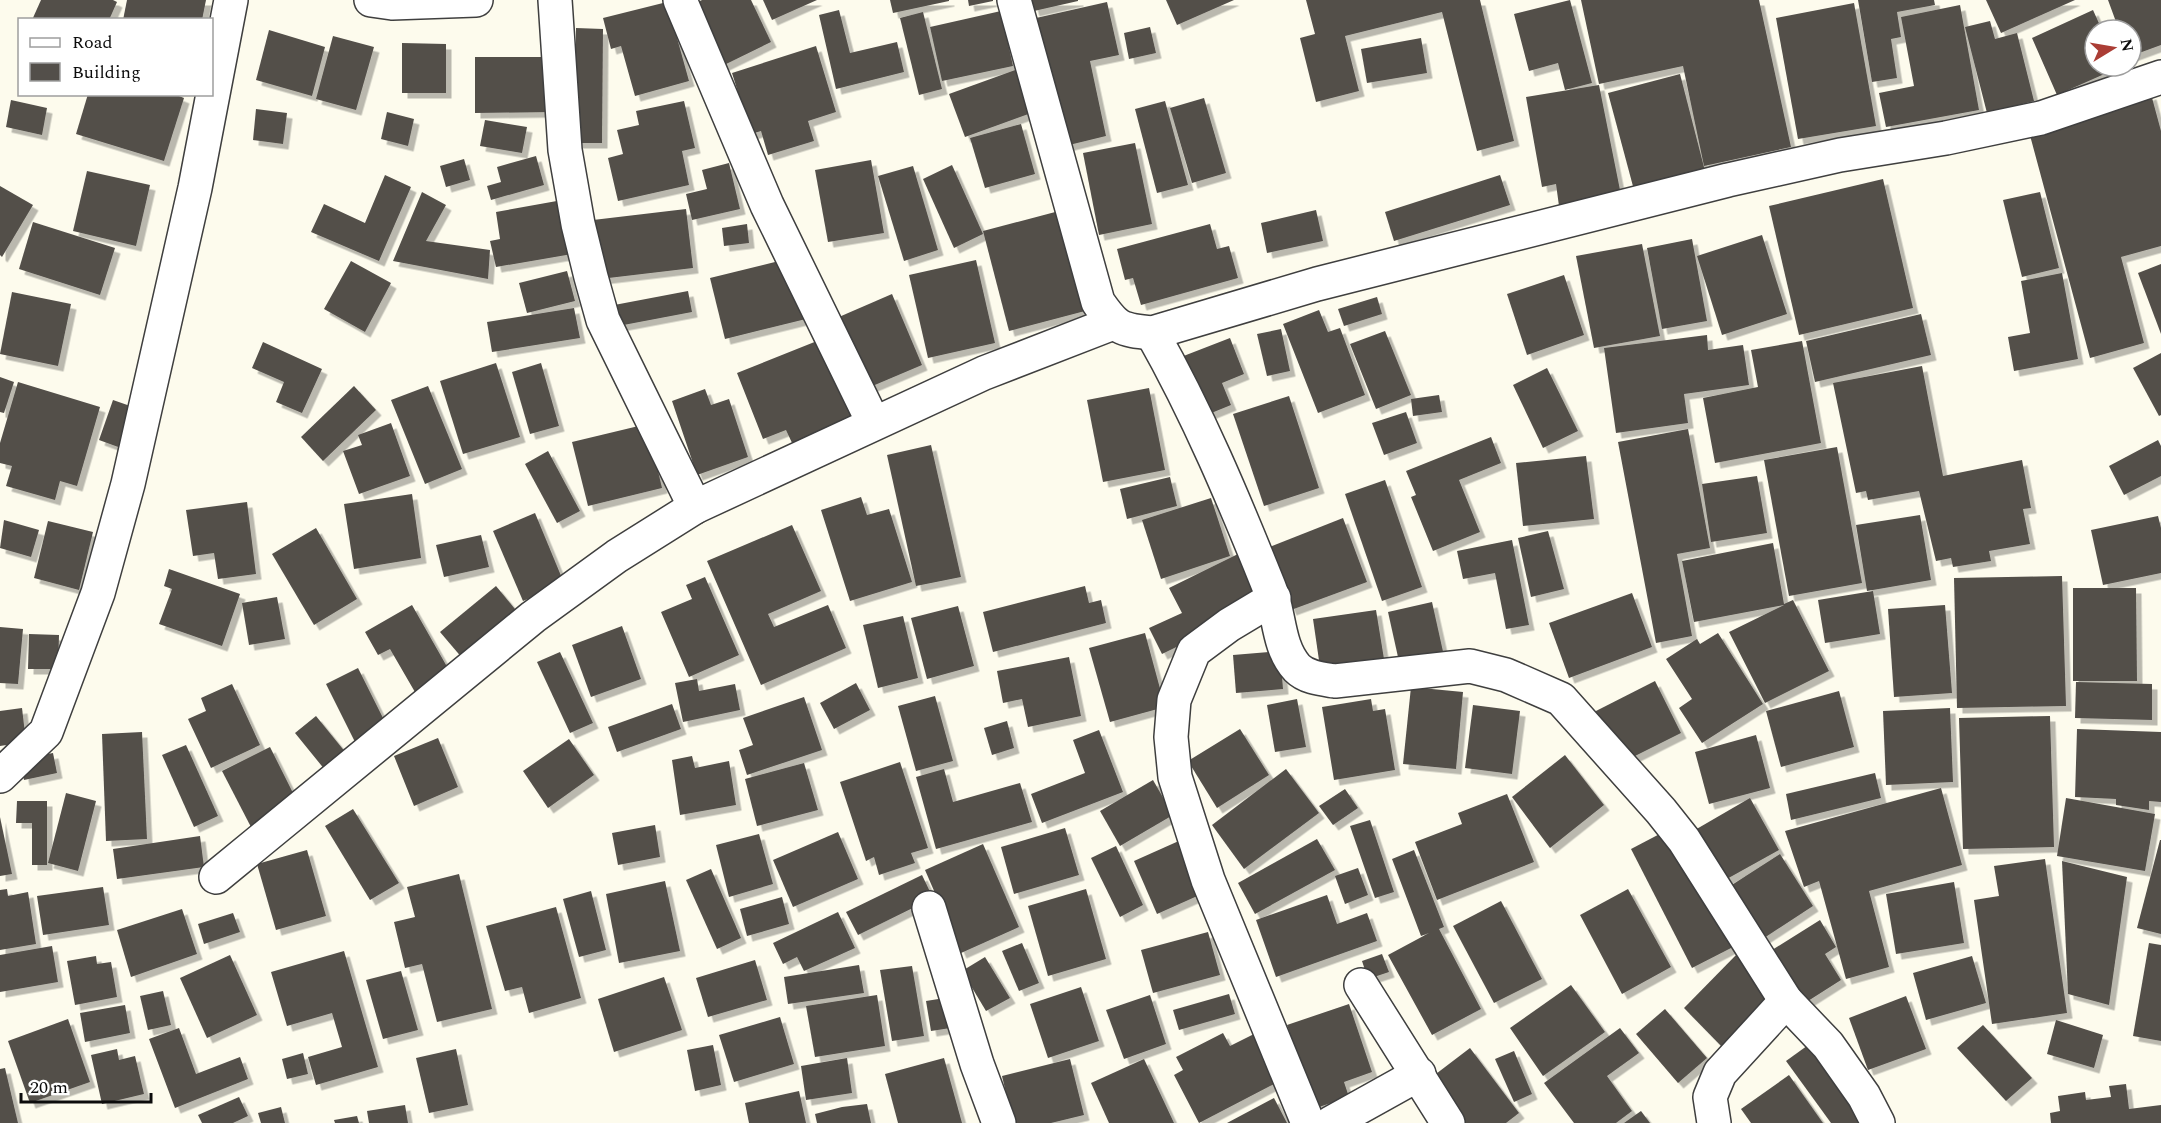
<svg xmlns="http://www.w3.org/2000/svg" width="2161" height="1123" font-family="Spectral,serif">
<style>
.building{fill:#534f4a;filter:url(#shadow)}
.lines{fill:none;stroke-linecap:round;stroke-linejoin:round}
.minor-casing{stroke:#3f3f3f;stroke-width:36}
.minor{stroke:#fff;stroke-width:33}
</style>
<defs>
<filter id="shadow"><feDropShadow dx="5.5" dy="5.5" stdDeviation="0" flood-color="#0004"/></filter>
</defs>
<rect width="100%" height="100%" fill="#fdfbed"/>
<g class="building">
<path d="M41,0H113L117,2L109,20H32Z"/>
<path d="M127,0H206L202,20H123Z"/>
<path d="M702,0H751L771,42L720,67L689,6Z"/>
<path d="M763,0H817L772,20Z"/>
<path d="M890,0H949V1L893,13Z"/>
<path d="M968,0H993V1L969,6Z"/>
<path d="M1031,0H1078V1L1034,11Z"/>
<path d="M1166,0H1234L1177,25Z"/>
<path d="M1306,0H1480L1514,141L1477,151L1442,12L1345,36L1359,91L1316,102L1300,38L1315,34Z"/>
<path d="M1570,0L1592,83L1565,90L1558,63L1529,71L1514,14Z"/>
<path d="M1581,0H1759L1791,147L1704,166L1683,66L1599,84Z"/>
<path d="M1858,0H1934L1935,5L1897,12L1901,37L1891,39L1897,78L1872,82Z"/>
<path d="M1986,0H2075L2001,33Z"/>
<path d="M2108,0H2161V45L2131,56V30H2119Z"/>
<path d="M667,2L689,81L635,96L621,46L611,49L603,18Z"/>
<path d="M1107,2L1119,55L1090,61L1106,136L1065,146L1036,18Z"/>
<path d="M1854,3L1876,126L1798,139L1776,18Z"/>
<path d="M1960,5L1979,110L1886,127L1879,93L1914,86L1901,17Z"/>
<path d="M839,10L850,53L897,42L904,72L836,89L819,15Z"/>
<path d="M2093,10L2102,30H2095V66L2118,68L2057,95L2032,38Z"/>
<path d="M1001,11L1013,66L942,81L930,27Z"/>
<path d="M923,12L942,89L919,95L900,18Z"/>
<path d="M1990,21L1995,39L2017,33L2034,101L1987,113L1965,27Z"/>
<path d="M1150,27L1156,53L1129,59L1124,33Z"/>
<path d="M576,28L603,29L602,143H575Z"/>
<path d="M269,30L325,47L312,96L256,80Z"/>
<path d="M333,36L374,47L356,110L316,99Z"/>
<path d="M1421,38L1427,73L1367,83L1361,49Z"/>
<path d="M402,43L446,44V93H402Z"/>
<path d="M816,46L836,112L808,121L814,141L768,155L761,131L751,134L732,73Z"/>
<path d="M475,57H556V112L475,113Z"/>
<path d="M1018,69L1034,112L965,137L949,94Z"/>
<path d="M1680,74L1705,171L1634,190L1608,93Z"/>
<path d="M1599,85L1621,195L1559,206L1556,184L1542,187L1526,97Z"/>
<path d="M88,94H174L184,98L164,161L76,134Z"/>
<path d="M2151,94L2161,131V246L2121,257L2144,343L2090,358L2028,128Z"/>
<path d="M1204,98L1226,173L1192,183L1170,108Z"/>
<path d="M11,100L47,108L42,135L6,127Z"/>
<path d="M684,101L695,148L682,151L689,185L618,201L608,158L623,154L617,130L639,125L636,111Z"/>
<path d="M1165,101L1188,185L1157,193L1135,109Z"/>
<path d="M256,109L287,113L283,144L253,140Z"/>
<path d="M387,112L414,119L408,146L381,139Z"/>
<path d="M485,120L527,127L522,153L480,146Z"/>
<path d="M1021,124L1035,174L985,188L970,138Z"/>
<path d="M1135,143L1152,224L1099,235L1083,153Z"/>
<path d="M536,156L544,185L491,200L487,186L501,182L497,167Z"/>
<path d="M464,159L470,180L446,187L440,166Z"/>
<path d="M871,160L884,233L828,242L815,170Z"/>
<path d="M729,163L740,209L692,220L686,194L707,189L702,170Z"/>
<path d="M952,165L983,234L954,248L923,179Z"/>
<path d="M913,166L938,250L904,261L878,176Z"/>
<path d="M87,171L150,185L136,246L73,231Z"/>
<path d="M385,175L411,187L379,261L311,232L324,204L365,223Z"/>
<path d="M1500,175L1510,205L1394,241L1385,212Z"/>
<path d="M1883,179L1913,308L1799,335L1769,206Z"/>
<path d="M0,186L33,205L2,257L0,255Z"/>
<path d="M422,192L446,205L426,241L490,250L488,279L393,261Z"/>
<path d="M2040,192L2059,268L2022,277L2003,200Z"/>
<path d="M568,199L578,253L496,267L490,241L500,239L496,212Z"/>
<path d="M686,209L693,268L600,279L593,220Z"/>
<path d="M1316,210L1323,241L1267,253L1261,223Z"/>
<path d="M1059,211L1085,311L1009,331L983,231Z"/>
<path d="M33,222L115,248L100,295L19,269Z"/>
<path d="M747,224L749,243L724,246L722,228Z"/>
<path d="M1210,224L1217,249L1229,246L1238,278L1141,305L1133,278L1125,280L1117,249Z"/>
<path d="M1762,235L1787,314L1722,335L1697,256Z"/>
<path d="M1692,239L1707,321L1662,329L1647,248Z"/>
<path d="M1642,244L1660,336L1594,348L1576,256Z"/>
<path d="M791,258L806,319L725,339L710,278Z"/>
<path d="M976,260L995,343L928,358L909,275Z"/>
<path d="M351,261L391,283L365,332L324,309Z"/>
<path d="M2161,264V334L2138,273Z"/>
<path d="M567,271L575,301L527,313L519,283Z"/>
<path d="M2062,273L2078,359L2014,371L2008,337L2030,333L2021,281Z"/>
<path d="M1564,275L1584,335L1527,355L1507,294Z"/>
<path d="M688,291L692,312L613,327L609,306Z"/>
<path d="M12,292L71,304L58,366L0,354Z"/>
<path d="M892,294L922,365L863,390L832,320Z"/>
<path d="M1377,297L1382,314L1344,326L1338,309Z"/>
<path d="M574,308L580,338L492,352L487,322Z"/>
<path d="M1319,310L1328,332L1340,328L1365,395L1318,413L1283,324Z"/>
<path d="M1921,314L1931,355L1815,382L1806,341Z"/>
<path d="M1281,329L1290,371L1267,376L1257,334Z"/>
<path d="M1385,331L1411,395L1376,409L1350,344Z"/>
<path d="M1707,335L1708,350L1743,345L1749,385L1684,394L1688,423L1616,433L1604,348Z"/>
<path d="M1230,338L1244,374L1222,383L1231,405L1204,416L1181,357Z"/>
<path d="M822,339L855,420L793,445L786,430L763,439L737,373Z"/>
<path d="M1802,341L1821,443L1715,463L1703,398L1758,387L1751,350Z"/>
<path d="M263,342L322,369L302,413L276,402L284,382L252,368Z"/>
<path d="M2161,353V415L2159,416L2133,368Z"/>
<path d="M496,363L520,437L463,454L440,381Z"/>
<path d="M541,363L559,426L530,434L512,372Z"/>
<path d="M1922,366L1943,476L2022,460L2031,508L2023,509L2030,544L1989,551L1991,561L1953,567L1951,558L1936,561L1919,491L1868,500L1866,491L1856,493L1833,383Z"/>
<path d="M1547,368L1578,431L1543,448L1513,385Z"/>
<path d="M0,377L14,382L4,413L0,412Z"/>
<path d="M18,382L100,407L77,486L60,481L55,500L6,486L12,466L0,463V443Z"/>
<path d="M354,386L376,410L323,461L301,437Z"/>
<path d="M428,386L462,469L425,484L391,400Z"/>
<path d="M1149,388L1165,470L1103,482L1087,400Z"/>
<path d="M705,389L711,405L729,399L748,457L697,475L672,401Z"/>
<path d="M1439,395L1442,412L1413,416L1411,399Z"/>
<path d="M1289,396L1319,488L1264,506L1233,414Z"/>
<path d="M113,400L136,408L121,448L99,440Z"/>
<path d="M1406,412L1417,443L1384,455L1372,423Z"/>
<path d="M391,423L410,476L359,494L343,451L362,445L358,435Z"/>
<path d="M647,424L662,488L588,506L572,442Z"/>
<path d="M1688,429L1710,548L1677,554L1692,636L1656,643L1618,442Z"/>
<path d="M1491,437L1501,463L1459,480L1480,532L1433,551L1411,497L1416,495L1406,471Z"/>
<path d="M2158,440L2161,446V476L2124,495L2109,466Z"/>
<path d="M931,445L961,577L916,586L887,455Z"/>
<path d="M1837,447L1862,583L1789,596L1764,460Z"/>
<path d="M548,451L580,511L557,523L525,464Z"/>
<path d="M1586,456L1594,519L1523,526L1516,463Z"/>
<path d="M1757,476L1767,533L1711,542L1702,484Z"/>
<path d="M1170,477L1177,506L1127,519L1120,489Z"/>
<path d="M1385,480L1422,587L1382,601L1345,494Z"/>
<path d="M412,494L421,558L354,569L344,504Z"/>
<path d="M861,497L867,515L889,509L912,582L850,601L821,510Z"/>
<path d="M1211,498L1230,556L1161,579L1142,520Z"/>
<path d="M247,502L256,574L218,579L214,553L193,556L186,510Z"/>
<path d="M535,513L564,583L523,601L493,531Z"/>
<path d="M1920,515L1931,580L1867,591L1856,525Z"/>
<path d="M2158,516L2161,528V573L2103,585L2091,530Z"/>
<path d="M1343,518L1367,582L1291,610L1267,548Z"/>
<path d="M4,520L39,530L31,557L0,548Z"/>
<path d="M48,521L93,532L79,590L34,578Z"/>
<path d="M792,525L821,591L768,614L774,627L828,605L846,648L761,685L707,561Z"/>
<path d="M316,528L357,599L314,625L272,554Z"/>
<path d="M1548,531L1564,589L1531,597L1518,538Z"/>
<path d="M481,535L489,567L444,577L436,545Z"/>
<path d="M1512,540L1529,625L1506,629L1495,573L1463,579L1457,551Z"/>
<path d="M1773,543L1784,604L1793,600L1829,671L1765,703L1729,632L1784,605L1694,622L1682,561Z"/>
<path d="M1238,554L1263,605L1162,654L1149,628L1182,613L1169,588Z"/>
<path d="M169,569L240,594L222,646L159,624L172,589L164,586Z"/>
<path d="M2062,576L2066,706L1957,708L1954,578Z"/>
<path d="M705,577L739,655L689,677L661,612L692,599L686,585Z"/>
<path d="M496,586L524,620L469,666L440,632Z"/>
<path d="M1085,586L1089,603L1101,600L1106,623L993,652L983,612Z"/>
<path d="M2073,588H2136L2137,681H2073Z"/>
<path d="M1873,591L1880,634L1825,643L1818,600Z"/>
<path d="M1632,593L1652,647L1569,678L1549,623Z"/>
<path d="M277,597L285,639L249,645L242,603Z"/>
<path d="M1432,602L1444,656L1400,666L1388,612Z"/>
<path d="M412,605L454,679L419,699L390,649L378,655L365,632Z"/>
<path d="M1945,605L1952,693L1894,697L1888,609Z"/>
<path d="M958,606L974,666L927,679L911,618Z"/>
<path d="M1376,610L1385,665L1321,674L1313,619Z"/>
<path d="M903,616L918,678L878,688L863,625Z"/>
<path d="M622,626L641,679L591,697L572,645Z"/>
<path d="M0,627L23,629L18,684L0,683Z"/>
<path d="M1145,633L1165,707L1110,722L1089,648Z"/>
<path d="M1718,633L1763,704L1702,743L1679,708L1692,699L1666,659L1697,639L1700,644Z"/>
<path d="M29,634L59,635L58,669H28Z"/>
<path d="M1280,651L1283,689L1236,693L1233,655Z"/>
<path d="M560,652L593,723L570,733L537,662Z"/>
<path d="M1069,657L1081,716L1028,727L1022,699L1003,703L997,671Z"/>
<path d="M358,668L391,734L359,750L326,684Z"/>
<path d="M697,679L699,691L735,684L740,710L683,722L675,683Z"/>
<path d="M1655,681L1681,733L1627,760L1592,713Z"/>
<path d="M2076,682L2152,684V720L2075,718Z"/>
<path d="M856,683L870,710L834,729L820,703Z"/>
<path d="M232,684L260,745L211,768L188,719L206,711L201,698Z"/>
<path d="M1411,687L1463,692L1456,769L1403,764Z"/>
<path d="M1839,691L1854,747L1781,767L1766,711Z"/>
<path d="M935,696L953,761L916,771L898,706Z"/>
<path d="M804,697L822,750L747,775L739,750L753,745L743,718Z"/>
<path d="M1297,699L1306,747L1275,752L1267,705Z"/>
<path d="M1371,699L1373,711L1385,709L1395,770L1334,780L1322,707Z"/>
<path d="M672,704L681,729L617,752L608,727Z"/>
<path d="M1473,705L1520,711L1512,774L1465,768Z"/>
<path d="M22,708L26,742L0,746V711Z"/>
<path d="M1950,708L1953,782L1886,785L1883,711Z"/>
<path d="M316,716L355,764L334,781L295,733Z"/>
<path d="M2050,716L2054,847L1963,849L1959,718Z"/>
<path d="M1007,721L1014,748L992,755L984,728Z"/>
<path d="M1240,729L1269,775L1217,808L1188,761Z"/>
<path d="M2077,729L2161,732V802L2149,801V810L2116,805V799L2075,797Z"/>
<path d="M1099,730L1123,792L1042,823L1031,794L1085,773L1073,740Z"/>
<path d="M142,732L147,839L106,841L102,734Z"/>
<path d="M1756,735L1770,788L1709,804L1695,752Z"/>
<path d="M438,738L458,787L414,806L394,756Z"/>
<path d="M569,739L594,775L548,808L523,771Z"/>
<path d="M186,745L218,816L194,827L162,755Z"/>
<path d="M270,747L299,805L252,829L222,771Z"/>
<path d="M53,753L57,773L24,780L20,759Z"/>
<path d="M1565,755L1604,805L1550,848L1512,797Z"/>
<path d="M692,756L695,768L729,761L736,805L680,815L672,760Z"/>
<path d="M900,762L928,848L911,853L915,863L879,875L874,857L866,861L840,782Z"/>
<path d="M804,763L818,810L757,826L745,779Z"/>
<path d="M944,769L953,802L1020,783L1032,822L936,849L916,777Z"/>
<path d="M1286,769L1319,813L1244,869L1212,825Z"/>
<path d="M1875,773L1881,798L1791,820L1786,794Z"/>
<path d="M1153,780L1173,815L1120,846L1100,811Z"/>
<path d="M1941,788L1962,865L1869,891L1889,967L1846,979L1819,881L1804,887L1785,831Z"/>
<path d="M1345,789L1358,808L1333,825L1319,806Z"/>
<path d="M66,793L96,801L78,871L48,863Z"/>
<path d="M1507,794L1534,862L1437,900L1415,842L1462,824L1458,813Z"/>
<path d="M1750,798L1779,850L1716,885L1688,834Z"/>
<path d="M2066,798L2155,814L2145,871L2057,856Z"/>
<path d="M17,801H47V865H32V823H16Z"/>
<path d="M353,809L399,883L370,900L325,826Z"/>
<path d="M0,817L12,874L0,876Z"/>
<path d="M1370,820L1394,892L1375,898L1350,826Z"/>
<path d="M655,825L660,857L618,865L612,833Z"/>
<path d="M1673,827L1733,947L1692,968L1631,849Z"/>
<path d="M1065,828L1079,875L1014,894L1001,847Z"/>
<path d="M838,832L858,879L793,907L773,860Z"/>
<path d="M759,834L773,884L729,897L716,845Z"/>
<path d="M200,836L204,867L117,879L113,849Z"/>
<path d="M1317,839L1335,870L1255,914L1238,883Z"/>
<path d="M1181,840L1204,893L1157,914L1134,861Z"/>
<path d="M2160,840H2161V934L2137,928Z"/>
<path d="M983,844L1019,927L961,953L925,870Z"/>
<path d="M1116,846L1143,905L1120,917L1091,858Z"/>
<path d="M307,850L326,916L276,930L257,864Z"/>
<path d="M1414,850L1444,927L1439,929L1481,1009L1432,1035L1388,955L1429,933L1421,936L1392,859Z"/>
<path d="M1780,854L1813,906L1758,942L1724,890Z"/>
<path d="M2045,859L2067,1013L1992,1024L1974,900L1999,896L1994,866Z"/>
<path d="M2062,861L2127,877L2109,1005L2068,994Z"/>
<path d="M1358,868L1368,895L1345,904L1335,876Z"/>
<path d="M711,869L741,938L717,949L686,880Z"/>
<path d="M459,874L492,1009L437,1022L422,964L405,968L394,922L415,917L407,887Z"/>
<path d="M922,875L933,898L858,935L846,912Z"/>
<path d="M665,881L680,951L619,963L606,894Z"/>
<path d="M1954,882L1964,943L1896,954L1886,894Z"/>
<path d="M103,887L109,925L43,935L37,896Z"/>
<path d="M7,889L8,896L28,892L36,944L0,950V890Z"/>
<path d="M1086,889L1106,959L1048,976L1028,906Z"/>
<path d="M1628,889L1671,967L1622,994L1580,915Z"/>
<path d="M591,891L606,950L579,957L563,899Z"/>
<path d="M1327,895L1337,924L1367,913L1377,941L1276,977L1256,920Z"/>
<path d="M782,897L789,924L747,936L740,909Z"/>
<path d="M1501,901L1542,979L1494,1003L1453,926Z"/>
<path d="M556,907L581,998L529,1013L522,987L505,991L486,926Z"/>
<path d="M182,909L197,954L131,977L117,930Z"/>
<path d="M838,912L855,948L804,971L797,957L783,964L773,943Z"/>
<path d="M233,913L240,932L204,944L198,924Z"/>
<path d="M1820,920L1836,947L1825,954L1841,980L1797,1008L1764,955Z"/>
<path d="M1208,932L1220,975L1153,993L1141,950Z"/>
<path d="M1022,943L1039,983L1019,991L1002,951Z"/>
<path d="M2149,943L2161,945V1041L2133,1036Z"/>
<path d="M52,946L58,982L0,992V955Z"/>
<path d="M344,951L378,1067L316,1085L308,1057L342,1047L332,1013L287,1026L271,972Z"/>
<path d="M1738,953L1779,995L1725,1050L1684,1008Z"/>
<path d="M1382,954L1389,972L1368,979L1362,961Z"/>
<path d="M230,955L257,1015L207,1038L180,978Z"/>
<path d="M96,956L97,964L111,962L117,997L75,1005L67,961Z"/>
<path d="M1972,956L1986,1003L1926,1020L1913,973Z"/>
<path d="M985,957L1010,998L986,1011L962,971Z"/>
<path d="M755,960L767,1000L708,1017L696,978Z"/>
<path d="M859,965L864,993L788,1004L784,977Z"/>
<path d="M912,966L924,1036L892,1041L880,970Z"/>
<path d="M401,971L418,1030L383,1039L366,980Z"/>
<path d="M664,977L682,1030L614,1052L598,999Z"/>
<path d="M1571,985L1605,1032L1543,1076L1510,1028Z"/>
<path d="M1081,987L1099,1041L1048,1058L1030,1004Z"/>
<path d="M163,991L171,1025L148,1030L140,996Z"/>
<path d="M1229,994L1235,1014L1179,1030L1173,1010Z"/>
<path d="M877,995L885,1046L815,1057L806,1006Z"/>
<path d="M1150,995L1166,1044L1124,1059L1106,1010Z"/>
<path d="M1906,996L1926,1049L1868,1070L1849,1018Z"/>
<path d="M951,997L957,1027L931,1031L926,1001Z"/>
<path d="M1349,1004L1372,1072L1344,1082L1349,1097L1316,1108L1287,1025Z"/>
<path d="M125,1005L130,1033L85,1042L80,1013Z"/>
<path d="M1665,1009L1707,1058L1678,1083L1636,1034Z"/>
<path d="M780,1017L794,1064L734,1082L719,1035Z"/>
<path d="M68,1019L90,1082L30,1103L8,1041Z"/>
<path d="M2056,1020L2103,1035L2094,1068L2047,1054Z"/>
<path d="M1983,1025L2032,1078L2006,1101L1957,1048Z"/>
<path d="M179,1028L196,1074L240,1057L248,1079L175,1108L149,1039Z"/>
<path d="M1620,1028L1639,1053L1607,1076L1632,1111L1616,1123H1574L1544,1083Z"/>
<path d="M1223,1033L1230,1046L1254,1034L1278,1082L1199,1123L1174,1075L1183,1070L1176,1057Z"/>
<path d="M1811,1043L1868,1123H1831L1786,1061Z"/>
<path d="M713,1045L721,1085L695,1091L687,1050Z"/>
<path d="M1470,1048L1519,1113L1506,1123H1461L1428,1080Z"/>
<path d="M117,1049L119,1060L135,1056L144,1094L102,1104L91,1055Z"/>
<path d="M456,1049L468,1105L429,1113L416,1058Z"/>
<path d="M1514,1051L1532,1094L1514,1102L1495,1059Z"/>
<path d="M303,1053L308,1074L287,1079L282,1059Z"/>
<path d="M847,1058L852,1093L806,1100L801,1066Z"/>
<path d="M944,1058L962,1123H898L885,1074Z"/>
<path d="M1070,1059L1084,1115L1051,1123H1013L1002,1076Z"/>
<path d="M1144,1059L1174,1123H1109L1091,1083Z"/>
<path d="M5,1068L18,1123H0V1069Z"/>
<path d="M1789,1075L1823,1123H1751L1741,1109Z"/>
<path d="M2126,1084L2129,1109L2161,1105V1123H2051L2050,1113L2060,1111L2058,1096L2085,1092L2086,1100L2111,1097L2109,1086Z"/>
<path d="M799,1091L806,1123H749L745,1103Z"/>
<path d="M239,1097L248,1116L233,1123H202L198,1115Z"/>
<path d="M1274,1098L1287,1123H1227Z"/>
<path d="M867,1104L871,1123H817L815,1114L842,1107Z"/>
<path d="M405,1105L408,1123H369L367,1111Z"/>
<path d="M281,1107L285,1123H261L258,1113Z"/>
<path d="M1641,1111L1650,1123H1624Z"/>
<path d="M357,1116L359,1123H335L334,1120Z"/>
</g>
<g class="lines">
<g class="minor-casing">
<g id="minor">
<path d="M371,0L392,3L476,0"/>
<path d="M555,0L565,150L578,224L591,277L603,320L695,507"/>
<path d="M680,0L767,205L873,422"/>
<path d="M1014,0L1098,302C1116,328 1120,330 1152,333L1317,284L1728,180L1840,155L1946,138L2041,118L2161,77"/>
<path d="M1152,333C1198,414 1234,500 1269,587C1280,613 1277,646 1297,668C1307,678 1322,679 1335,681L1470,666L1506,675L1561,699L1661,811L1684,840L1786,1001L1828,1045L1864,1096L1878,1123"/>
<path d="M1274,598L1229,625L1194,651L1174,700L1171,737L1175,777L1208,880L1308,1123"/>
<path d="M0,776L46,732L98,593L128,484L195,188L231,0"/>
<path d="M216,877L533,617L617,556L695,507L984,373L1113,323"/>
<path d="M929,908L977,1064L999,1123"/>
<path d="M1361,985L1448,1123"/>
<path d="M1331,1123L1419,1074"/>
<path d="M1714,1123L1710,1097L1720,1073L1786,1001"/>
</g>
</g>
<use href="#minor" class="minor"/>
</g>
<rect x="18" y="18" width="195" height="78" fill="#ffffff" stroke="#9e9e9e" stroke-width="1.5"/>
<rect x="30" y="38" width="30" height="9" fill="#ffffff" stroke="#9e9e9e" stroke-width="1.5"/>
<text x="72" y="48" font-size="18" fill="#0c0c0c">Road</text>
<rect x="30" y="63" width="30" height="18" fill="#534f4a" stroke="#9e9e9e" stroke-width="1.5"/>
<text x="72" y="78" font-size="18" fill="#0c0c0c">Building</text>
<g transform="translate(2113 48) rotate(79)"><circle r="28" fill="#ffffff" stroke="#9e9e9e" stroke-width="1.5"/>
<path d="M0-4.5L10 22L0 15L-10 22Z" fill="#ab3d35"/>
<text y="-9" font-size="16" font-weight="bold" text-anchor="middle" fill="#0c0c0c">N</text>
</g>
<path d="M21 1093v9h130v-9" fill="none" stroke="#0c0c0c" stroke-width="3"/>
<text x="30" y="1093" font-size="18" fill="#0c0c0c" stroke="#ffffff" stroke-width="4.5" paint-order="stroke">20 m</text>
</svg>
